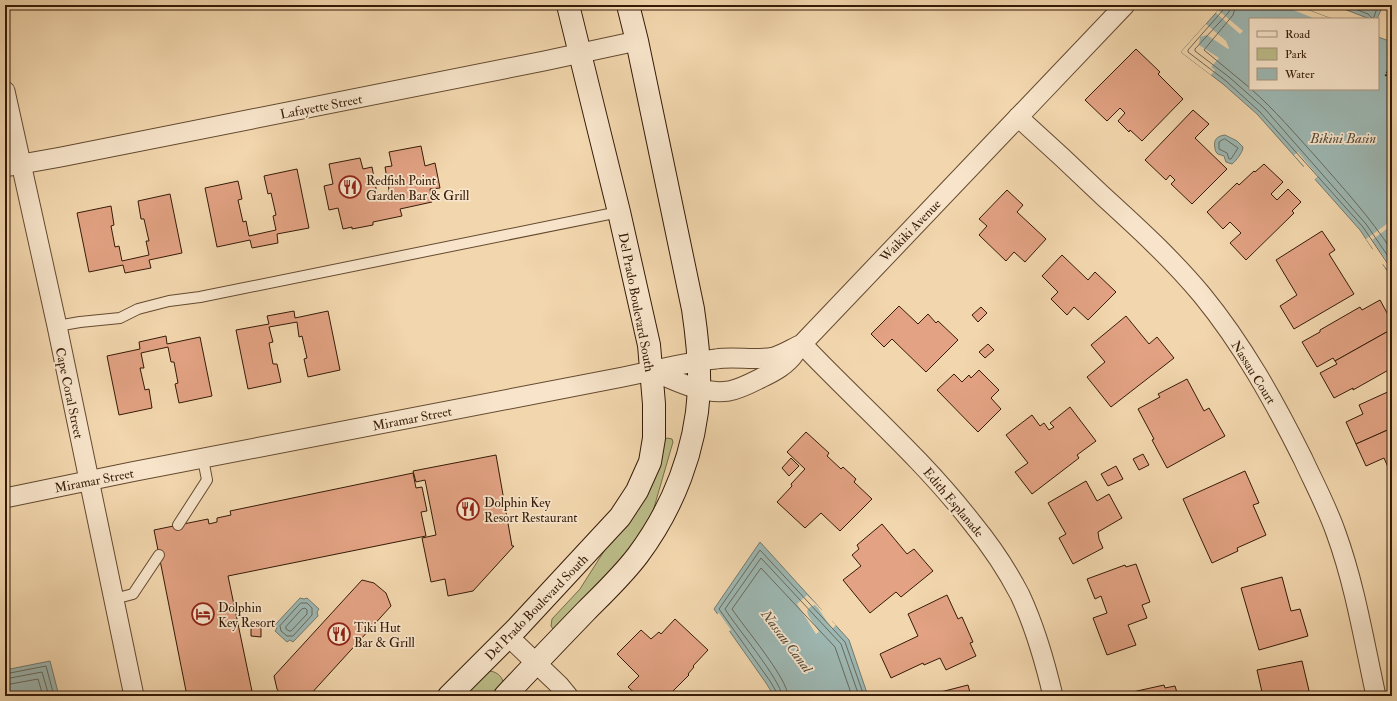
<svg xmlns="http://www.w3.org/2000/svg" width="1397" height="701" font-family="'IM FELL Double Pica',serif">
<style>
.green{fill:#bcbd89;stroke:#786c48}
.water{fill:#9db7b2;stroke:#73796e}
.pier{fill:#f2d6ad}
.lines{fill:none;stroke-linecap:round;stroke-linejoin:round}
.shore{stroke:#69695c;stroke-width:1}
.building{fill:#e2a283;stroke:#351b07}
.lane-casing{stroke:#644a30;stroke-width:12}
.street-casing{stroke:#644a30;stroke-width:21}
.secondary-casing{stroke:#351b07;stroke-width:24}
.path{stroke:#351b07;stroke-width:2.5;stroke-dasharray:1 2;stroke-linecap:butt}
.lane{stroke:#f7e4ca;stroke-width:10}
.street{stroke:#f7e4ca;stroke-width:19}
.secondary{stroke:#f7e4ca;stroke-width:22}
.labels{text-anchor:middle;stroke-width:3.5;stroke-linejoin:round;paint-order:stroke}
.street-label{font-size:13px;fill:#351b07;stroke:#f7e4ca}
.poi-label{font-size:13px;fill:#351b07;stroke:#f7e4ca;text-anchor:start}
.water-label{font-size:14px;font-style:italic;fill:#544a3a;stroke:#f7e4ca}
</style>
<rect width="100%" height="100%" fill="#f2d6ad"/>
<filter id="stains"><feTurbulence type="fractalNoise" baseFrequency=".005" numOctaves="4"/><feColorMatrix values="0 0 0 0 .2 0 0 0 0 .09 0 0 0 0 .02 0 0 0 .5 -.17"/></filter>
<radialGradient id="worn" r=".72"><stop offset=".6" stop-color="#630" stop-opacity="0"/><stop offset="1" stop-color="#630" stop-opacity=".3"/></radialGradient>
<g class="green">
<path d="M667,438L672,439L673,442L651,518L637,544L556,629H553L551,626L552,619L580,589L606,548L640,506L650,486L664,440Z"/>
<path d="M490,671C498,672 506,679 502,688C500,691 497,694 495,696H464Z"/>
</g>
<g class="water">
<path d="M1223,5H1295L1332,19H1250V89H1378V37L1392,42V278L1360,230L1257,114L1223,84L1181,52Z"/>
<path d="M1346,5H1383L1377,19H1370L1344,9Z"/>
<path d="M1225,135L1237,141L1243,147C1243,152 1236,161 1232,164L1226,162L1224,156C1222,155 1220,155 1218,154C1216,153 1215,150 1215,148C1213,140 1217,136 1225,135Z"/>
<path d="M760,542L849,640L868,696H774L766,683L714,609Z"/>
<path d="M300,598L304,599L307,598L319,609L317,612L318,616L293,642L290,640L287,642L275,631L277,628L275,625Z"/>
<path d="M50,661L59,696H5V670Z"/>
</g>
<g class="pier">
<path d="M1283,5H1295L1332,19H1316L1283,6Z"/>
<path d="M1218,10L1243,31L1240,34L1216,13Z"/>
<path d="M1206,24L1226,41L1229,48L1228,49L1207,35L1200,37L1199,45L1219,58L1211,67L1215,70L1211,75L1181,52Z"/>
<path d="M1298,152L1318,176L1314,180L1303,168L1304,166L1294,155Z"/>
<path d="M1391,221L1392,225L1372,240L1390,265L1386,268L1383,264L1381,265L1371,250L1373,249L1366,239Z"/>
<path d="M807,595L822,610L823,608L833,620L832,621L836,625L832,629L818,608L815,605L810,607L807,611L808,615L819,632L816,634L797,604Z"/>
<path d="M719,613L731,630L728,632L716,615Z"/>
</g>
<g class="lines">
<g class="shore">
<path d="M1225,5L1224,9L1188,50V52L1226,81L1260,112L1363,227L1392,270"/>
<path d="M1230,5L1229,12L1195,49V51L1229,77L1264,108L1366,224L1392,262"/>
<path d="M1236,5L1233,15L1204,50L1250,88"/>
<path d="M1349,5L1350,7L1368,14L1372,18L1374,17L1378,5"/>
<path d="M1251,89C1275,110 1295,134 1317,158C1343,188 1370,217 1392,251"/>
<path d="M1225,139L1238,148L1231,159H1229L1227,153L1219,149V142L1222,140Z"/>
<path d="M301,603H307L312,608V615L293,636H287L281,631L280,626Z"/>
<path d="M302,609L305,608L307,610V614L291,631H289L286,629V627Z"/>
<path d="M5,674L46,666L54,696"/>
<path d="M5,679L42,672L49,696"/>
<path d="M5,685L38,679L43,696"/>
<path d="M777,696V693L770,681L719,609L760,550L845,642L864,696"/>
<path d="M782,696C781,680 736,627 725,609L761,558L841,644L859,696"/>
<path d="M788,696C788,679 744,627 732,609L761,568L835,647L852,696"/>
</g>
</g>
<g class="building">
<path d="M1136,49L1160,72L1158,74L1183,99L1142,141L1130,130L1129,132L1118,121L1125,113L1120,108L1107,121L1085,100Z"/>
<path d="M1193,110L1209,124L1195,138L1227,169L1192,204L1171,184L1175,180L1170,175L1166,180L1145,160Z"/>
<path d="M421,146L425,166L435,163L440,188L430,189L432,202L400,209L402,216L373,222V225L352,229V227L343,229L338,208L329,210L324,186L333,184L329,164L360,158L363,169L372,167L378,199L390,196L385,167L392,166L389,152Z"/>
<path d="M1264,164L1283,182L1271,194L1277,200L1288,189L1301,202L1292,211L1294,213L1246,260L1230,243L1241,233L1230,222L1223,229L1207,212L1237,183L1239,185L1254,171L1255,172Z"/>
<path d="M297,169L309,228L277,234L278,243L252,248L250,240L217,247L205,188L238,181L242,199L238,200L243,222L246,221L249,236L276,230L273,216L276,215L271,193L268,194L264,176Z"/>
<path d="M1007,190L1023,205L1017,212L1046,239L1025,262L1014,252L1006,261L979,235L987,226L979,219Z"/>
<path d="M170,194L182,253L149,260L151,268L125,273L123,265L89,272L77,213L111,206L114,225L111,226L115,247L119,246L122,261L149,255L146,241H149L144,219H141L138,201Z"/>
<path d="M1322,231L1335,250L1329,254L1354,294L1294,329L1280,306L1297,295L1276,260Z"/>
<path d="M1062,255L1088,280L1095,272L1116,292L1088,320L1074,307L1067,315L1051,299L1058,292L1042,276Z"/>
<path d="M1380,300L1392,322V329L1335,361L1333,358L1317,367L1302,342L1320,332V330L1360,307L1362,310Z"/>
<path d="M899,306L918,324L928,314L936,323L938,321L958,340L926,372L892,339L884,347L871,334Z"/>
<path d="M981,307L987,313L978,322L972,315Z"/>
<path d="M294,311L295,318L328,311L340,370L308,377L304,359L307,358L302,336L299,337L297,322L269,327L273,342L269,343L273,364H277L281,382L248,389L236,330L269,324L267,316Z"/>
<path d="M1126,316L1149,344L1157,337L1174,358L1111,407L1087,377L1105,362L1091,345Z"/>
<path d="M1392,329V368L1353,390V388L1334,398L1320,373L1337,364L1335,361Z"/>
<path d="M166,336L167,344L200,337L212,396L179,403L175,384L178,383L174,362H171L168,347L141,353L144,368H140L145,390L149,389L152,408L119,415L107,356L140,349L139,342Z"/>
<path d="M988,344L994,350L985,358L979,352Z"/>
<path d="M979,370L999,390L991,398L1001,409L978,432L937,390L954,374L962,382L969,375L971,378Z"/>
<path d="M1187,379L1204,411L1209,408L1225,436L1167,468L1152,440L1154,439L1138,409L1160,397L1158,394Z"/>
<path d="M1392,390V428L1356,444L1346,422L1363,414L1359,405Z"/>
<path d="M1070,407L1096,441L1077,455L1079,458L1032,494L1015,472L1028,463L1006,435L1032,415L1040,426L1044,423L1049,430L1054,427L1050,423Z"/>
<path d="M1392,428V465L1388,467L1384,458L1366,466L1356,444Z"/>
<path d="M806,432L829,453L827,456L841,469L843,467L856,479L854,482L872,499L840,531L821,513L805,528L777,502L792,486L791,484L805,469L787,452Z"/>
<path d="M1143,454L1149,465L1139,470L1133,459Z"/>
<path d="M496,455L512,546H514L473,591L448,596L445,579L431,582L422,538L436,535L425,480L416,482L413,471Z"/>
<path d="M791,458L799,466L789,476L782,468Z"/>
<path d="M1116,466L1123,479L1108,486L1101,474Z"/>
<path d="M1245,471L1259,503L1253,505L1266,535L1237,548L1238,551L1212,563L1183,499Z"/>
<path d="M413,473L416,488L422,487L427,511L421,512L426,536L228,576L253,696H187L154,530L208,519L209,524L217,522V518L231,515L230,511Z"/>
<path d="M1086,481L1097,501L1109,494L1122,518L1098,532L1099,539L1103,548L1073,564L1059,538L1066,534L1048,503Z"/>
<path d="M882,524L907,554L914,549L933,571L901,597L896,592L870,613L843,580L861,566L852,555L859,549L857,545Z"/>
<path d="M1136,564L1150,602L1142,605L1147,618L1128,625L1136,645L1107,655L1093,618L1107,613L1101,596L1095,599L1087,579L1125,565L1126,567Z"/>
<path d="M1282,577L1291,611L1300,609L1308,636L1259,650L1241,588Z"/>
<path d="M362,580L374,583L386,593L391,606L309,696H281L277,689L274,676Z"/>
<path d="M947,595L958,619L962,617L973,642L970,643L976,656L946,670L940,658L924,665L923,663L891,678L880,654L918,636L908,614Z"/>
<path d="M675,619L708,650L693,666L694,667L688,674L689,675L668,696H638L628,687L639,676L617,654L641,630L651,639L659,632L661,634Z"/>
<path d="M251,621H261V637L251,636Z"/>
<path d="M1302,661L1310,695L1319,693L1320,696H1243L1262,692L1257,670Z"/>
<path d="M968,685L971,696H925Z"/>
<path d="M1164,685L1165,688L1175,686L1178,696L1119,695Z"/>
</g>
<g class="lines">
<g class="lane-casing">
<g id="lane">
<path d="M57,326L80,322L120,318L138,309L169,301L200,297L619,212"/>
<path d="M178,525L207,480L203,459"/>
<path d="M114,599L133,594L159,555"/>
</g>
</g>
<g class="street-casing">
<g id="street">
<path d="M5,91L57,326L134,696"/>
<path d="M1018,117C1047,143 1075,169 1103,196C1137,227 1172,259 1202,295C1243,345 1274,401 1303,459C1314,483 1327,507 1336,533C1355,585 1364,641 1376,696"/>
<path d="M5,167L61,157L544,61L637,41"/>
<path d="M802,344C859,404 922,458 973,524C991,546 1007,570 1020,595C1035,627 1045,662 1053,696"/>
<path d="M652,371C677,381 701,395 729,391C740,389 751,383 761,378C774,372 787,365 795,353"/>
<path d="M5,498L131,472L623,377C654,371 685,362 716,359C735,356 756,361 774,357C784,354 793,348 802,344L1125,5"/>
<path d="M509,637L559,685L568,696"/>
</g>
</g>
<g class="secondary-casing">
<g id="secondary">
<path d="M449,696L517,628L620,517L637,491L650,462L654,438V404L649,345L619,212L568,5"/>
<path d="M505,696C532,667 559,639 586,611C604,593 623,575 638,555C673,508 696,450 699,390C700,363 697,336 693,309L637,41L628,5"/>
</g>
</g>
<path class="path" d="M1392,61L1386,75L1389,76L1392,70"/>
<use href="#lane" class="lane"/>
<use href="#street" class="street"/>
<use href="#secondary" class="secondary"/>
</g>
<defs>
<g id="restaurant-ring" transform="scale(1.15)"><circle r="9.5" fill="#f7e4ca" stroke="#8f2418" stroke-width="1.5"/><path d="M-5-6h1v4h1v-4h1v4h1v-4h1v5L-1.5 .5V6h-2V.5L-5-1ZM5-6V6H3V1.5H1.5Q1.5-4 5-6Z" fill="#8f2418"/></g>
<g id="hotel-ring" transform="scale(1.15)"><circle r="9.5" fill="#f7e4ca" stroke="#8f2418" stroke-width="1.5"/><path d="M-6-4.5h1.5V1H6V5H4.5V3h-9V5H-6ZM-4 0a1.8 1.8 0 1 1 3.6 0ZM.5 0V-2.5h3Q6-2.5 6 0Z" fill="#8f2418"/></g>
</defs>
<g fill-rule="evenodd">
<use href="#restaurant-ring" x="350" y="187"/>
<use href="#restaurant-ring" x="468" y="509"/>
<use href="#hotel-ring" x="203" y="614"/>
<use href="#restaurant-ring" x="339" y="634"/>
</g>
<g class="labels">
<g class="street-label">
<text transform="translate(321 106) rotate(-11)" y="5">Lafayette Street</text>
<text transform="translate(910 230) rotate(-46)" y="5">Waikiki Avenue</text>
<text transform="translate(637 302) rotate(79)" y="5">Del Prado Boulevard South</text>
<text transform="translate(1254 372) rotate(58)" y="5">Nassau Court</text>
<text transform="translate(70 393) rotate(78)" y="5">Cape Coral Street</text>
<text transform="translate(412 418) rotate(-11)" y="5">Miramar Street</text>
<text transform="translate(94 480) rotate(-11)" y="5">Miramar Street</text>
<text transform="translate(954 502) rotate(50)" y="5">Edith Esplanade</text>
<text transform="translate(536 607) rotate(-46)" y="5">Del Prado Boulevard South</text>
</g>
<g class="poi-label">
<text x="366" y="185">Redfish Point<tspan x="366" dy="15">Garden Bar &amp; Grill</tspan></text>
<text x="484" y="507">Dolphin Key<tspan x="484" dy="15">Resort Restaurant</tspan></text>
<text x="218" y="612">Dolphin<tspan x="218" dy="15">Key Resort</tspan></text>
<text x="354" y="632">Tiki Hut<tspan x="354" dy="15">Bar &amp; Grill</tspan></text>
</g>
<g class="water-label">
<text x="1343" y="143">Bikini Basin</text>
<text transform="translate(787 641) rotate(53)" y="5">Nassau Canal</text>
</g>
</g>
<rect width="1397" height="701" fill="none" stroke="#f2d6ad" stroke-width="20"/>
<rect x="6" y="6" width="1385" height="689" fill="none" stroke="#351b07" stroke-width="2"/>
<rect x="10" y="10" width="1377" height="681" fill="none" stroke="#351b07"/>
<rect x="1249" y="18" width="130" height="72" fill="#f7e4ca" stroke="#a9947c"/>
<rect x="1257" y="31" width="20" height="6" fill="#f7e4ca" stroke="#a9947c"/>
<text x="1285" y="38" font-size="12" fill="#351b07">Road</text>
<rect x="1257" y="48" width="20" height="12" fill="#bcbd89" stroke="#a9947c"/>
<text x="1285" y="58" font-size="12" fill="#351b07">Park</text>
<rect x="1257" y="68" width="20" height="12" fill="#9db7b2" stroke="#a9947c"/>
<text x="1285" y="78" font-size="12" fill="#351b07">Water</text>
<rect width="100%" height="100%" filter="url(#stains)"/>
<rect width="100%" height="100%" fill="url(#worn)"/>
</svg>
